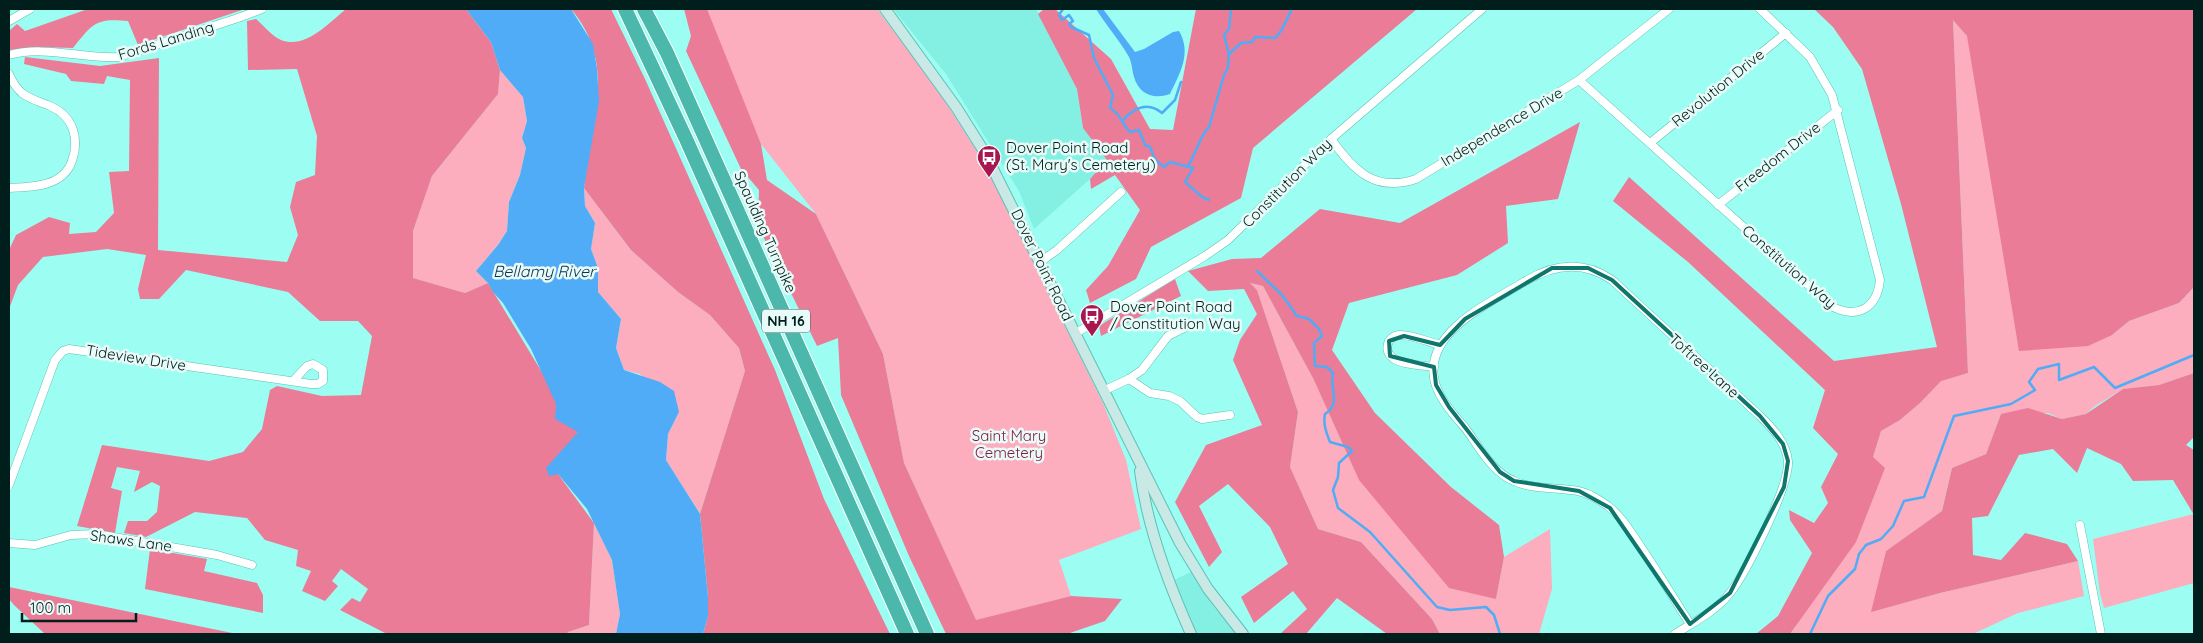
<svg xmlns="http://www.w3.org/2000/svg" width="2203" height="643" font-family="Quicksand,sans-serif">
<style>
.built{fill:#84f0e3}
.green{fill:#fcadbe}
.forest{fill:#ea7c97}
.water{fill:#50acf6}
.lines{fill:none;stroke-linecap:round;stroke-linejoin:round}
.stream{stroke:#50acf6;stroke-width:2.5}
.street-casing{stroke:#5dc0b4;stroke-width:9}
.secondary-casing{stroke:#5dc0b4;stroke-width:12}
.highway-casing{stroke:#fff;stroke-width:16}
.street{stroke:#fff;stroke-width:8}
.secondary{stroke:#c9e9e6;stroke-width:10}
.highway{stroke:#4cb7ab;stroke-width:14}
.marked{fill:none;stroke:#0f766e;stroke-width:4;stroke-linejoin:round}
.labels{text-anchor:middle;stroke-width:5;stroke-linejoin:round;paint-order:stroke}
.shield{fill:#e9fbf8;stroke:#46605d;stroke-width:1}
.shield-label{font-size:14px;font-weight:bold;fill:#001e1b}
.street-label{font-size:15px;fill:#001e1b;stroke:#e9fbf8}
.poi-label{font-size:15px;fill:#001e1b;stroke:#e9fbf8;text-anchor:start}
.park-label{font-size:15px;fill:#801d3f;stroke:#e9fbf8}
.water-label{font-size:16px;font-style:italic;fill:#0b324f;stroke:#e9fbf8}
</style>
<rect width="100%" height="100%" fill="#9cfef2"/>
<g class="built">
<path d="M893,9H1036L1077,89L1083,128L1107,160L1090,179L1034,229L1019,191L946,74Z"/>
<path d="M1191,572L1213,606L1236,634H1197L1174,580Z"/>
</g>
<g class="green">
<path d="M707,9H877L938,90L986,166L1103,403L1126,460L1141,529L1059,560L1071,596L976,621L904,463L883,354L816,214L761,144L725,63Z"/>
<path d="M1953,19L1967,36L2112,335L2129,321L2179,303L2194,287V373L2159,385L2123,389L2095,406L2086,414L2062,419L2048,413L2001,414L1986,454L1952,468L1942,511L1886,551L1872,611L1940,593L2078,561L2084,596L2018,613L1973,634H1790L1796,626L1873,457L1881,431L1900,420L1920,403L1941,380L1968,373Z"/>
<path d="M500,70L523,97L527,121L522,138L526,148L520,175L509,202L507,231L498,245L476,271L488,283L465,293L413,278V231L432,176L498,94Z"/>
<path d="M584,188L631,250L678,292L710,315L739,348L745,371L700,514L666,460L668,434L679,412L640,374L624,370L616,348L621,319L598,292V268L591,249L595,223L585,206Z"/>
<path d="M1249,283L1263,286L1314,380L1496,599L1504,557L1550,529L1552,589L1539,634H1440L1432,619L1361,542L1318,529L1290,467L1298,412L1257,290Z"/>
<path d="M2194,514V583L2104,608L2100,594L2093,539Z"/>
<path d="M594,523L612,560L620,614L616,634H567L568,632L589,625Z"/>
</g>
<g class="forest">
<path d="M88,9H245L138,45L128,21C96,18 93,23 73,48L35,47L9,50V31L17,24L25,31Z"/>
<path d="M346,9H466L491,42L500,70L498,94L432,176L413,231V278L465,293L488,283L578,432L558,474L594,523L589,625L568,632L567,634H387L340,610L352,598L360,602L368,589L341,569L332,581L338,586L325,601L302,591L311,571L296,566L298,550L265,540L247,518L195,512L146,537L124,533L128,521H147L157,512L160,486L152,482L134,492L140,471L117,467L111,488L122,491L115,533L77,526L102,445L209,461L243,452L262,429L270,390L277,386L322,396L361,395L372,336L358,321H320L288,292L186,270L159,299H140L138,289L146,255L107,249L43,257L18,285L9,309V250L16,235L49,217L70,223L69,234L96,232L114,213L109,172L129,171L130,80L107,76L104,84L71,81L66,74L24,64L25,57L100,66L159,58L158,250L287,262L298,235L290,207L296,182L315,175L317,136L297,69L248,70L247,21L256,19C263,25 272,36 281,40C305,50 330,22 346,9Z"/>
<path d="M571,9H611L645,79L775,370L824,499L890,634H703L708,616V597L700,514L745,371L739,348L710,315L678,292L631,250L584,188C591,125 618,64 571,9Z"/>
<path d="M684,9H707L761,144L767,180L816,214L883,354L904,463L976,620L1071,596L1122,599L1105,621L1067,634H946L909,556L841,395L838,338L817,346L758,226L759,190L741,169L686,51L691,36Z"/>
<path d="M1044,9H1055L1111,59L1150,129L1173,130L1196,9H1417L1253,148L1241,198L1151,247L1136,279L1090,303L1086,290L1108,266L1140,210L1115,175L1091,189L1090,179L1107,160L1083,128L1077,89L1038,14Z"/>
<path d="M1814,9H2194V287L2179,303L2129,321L2112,335L2088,346L2019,351L1967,36L1953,20L1968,373L1941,381L1920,403L1900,420L1881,431L1873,457L1885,468L1856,542L1790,634H1756L1778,616L1812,553L1790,520L1789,510L1814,523L1828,503L1821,487L1838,454L1813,428L1825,390L1688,262L1613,201L1629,177L1834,361L1937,347L1901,204L1862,69L1833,27Z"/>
<path d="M1580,122L1558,199L1506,206L1508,243L1457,275L1349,303L1332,350L1375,413L1451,487L1499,525L1504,557L1496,599L1449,588L1359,480L1314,380L1263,286L1250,283L1257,290L1298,412L1290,467L1318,529L1361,542L1432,619L1440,634H1387L1337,598L1306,634H1280L1307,609L1293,591L1254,623L1241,597L1288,564L1270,527L1228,484L1199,506L1222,552L1209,567L1175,502L1206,445L1262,425L1233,360L1240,340L1257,314L1244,289L1208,291L1188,271L1232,259L1261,258L1320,209L1400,223Z"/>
<path d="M1175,279L1181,296L1101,336L1099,326Z"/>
<path d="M2194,373V437L2186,445L2194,450V515L2173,480L2133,481L2121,464L2087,448L2077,473L2053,449L2019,455L1988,516L1972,518L1973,555L2001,560L2025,533L2067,544L2078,561L1940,593L1871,612L1886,551L1942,511L1952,468L1986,454L2001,414L2028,408L2062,419L2086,414L2123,389L2159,385Z"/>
<path d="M150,549L207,559L204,571L257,583L263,595V613L145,589Z"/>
<path d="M9,587L237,634H45L14,605L9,599Z"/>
</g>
<g class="water">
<path d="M466,9H571L593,44L597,69L599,101L584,188L585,206L595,223L591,249L598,268V292L621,319L616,348L624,370L660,382L674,391L679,412L668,434L666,460L700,514L708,597V616L703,634H616L620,614L612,560L587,509L558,474L549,476L546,468L578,432L555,419L556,404L531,349L503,303L493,292L488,283L476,271L498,245L507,231L509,202L520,175L526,148L522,138L527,121L523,97L500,70L491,42Z"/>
<path d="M1096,9H1103L1135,52L1144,49L1173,32L1179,31C1192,53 1180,73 1170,94C1153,100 1139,94 1134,77C1132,70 1132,63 1129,57C1120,41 1106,25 1096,9Z"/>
</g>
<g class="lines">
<g class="stream">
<path d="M1063,9L1059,15L1062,20L1069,15L1073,21L1069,24L1071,27L1089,35L1094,58L1113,95L1110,108C1121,114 1122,124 1130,132L1139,130L1145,145L1150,147C1156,162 1152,157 1164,167L1170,162L1193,168L1185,182L1202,197L1209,200"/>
<path d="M1229,54L1224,35L1229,29L1231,9"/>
<path d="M1123,120C1134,108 1148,101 1162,113L1175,100L1181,82"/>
<path d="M1188,166C1196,154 1200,135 1209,127L1224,75L1228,68L1229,54L1241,43L1252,42L1255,37L1275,38C1284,30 1286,19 1292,9"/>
<path d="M1257,271L1282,295L1297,316L1309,319L1319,329L1322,336L1314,343L1315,366L1327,367L1333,373C1329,389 1342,403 1325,414C1323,424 1326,432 1330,442L1348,447L1352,451L1339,463L1338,477L1333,490L1338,508L1370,532L1437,607L1450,610L1486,607L1494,615L1500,634"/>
<path d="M1810,634L1828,596L1855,569L1859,554L1866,545L1881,539L1893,526L1904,501L1924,497L1954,416L2011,404L2035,390L2029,382L2038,369L2059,364V380L2094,367L2115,388L2194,355"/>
</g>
<g class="street-casing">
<g id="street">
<path d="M9,21L30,9"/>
<path d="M9,55C45,45 82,59 119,57L238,18L262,9"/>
<path d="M9,74C12,81 16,88 22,93C31,100 41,102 50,106C73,116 80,138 72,161C63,187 32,187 9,188"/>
<path d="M1579,80L1833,307C1858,319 1877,308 1880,280L1832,95L1810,57L1760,9"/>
<path d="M1331,139C1354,170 1374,193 1416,179L1579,80L1669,9"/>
<path d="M1650,143L1786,33"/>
<path d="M1718,205L1838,110"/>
<path d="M1040,262L1057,250L1121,192"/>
<path d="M1076,333L1205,256L1228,240L1331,139L1482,9"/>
<path d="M1434,367C1422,365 1402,365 1393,358C1383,351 1387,336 1399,335C1411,334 1428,342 1440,345"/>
<path d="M1129,379L1150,393L1169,396L1180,401L1197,417L1202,419L1230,415"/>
<path d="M1105,390L1129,379L1142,370L1168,336L1192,324"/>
<path d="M9,485L55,360L63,351L69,349L311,384H318L323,381V370L313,364L307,366L293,381"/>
<path d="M2080,525L2101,634"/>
<path d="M9,543L35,545L71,535L96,534L217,555L252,565"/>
<path d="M1675,634C1694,622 1716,611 1730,593C1746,573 1790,485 1788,461C1786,442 1773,429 1760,416L1612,280C1583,260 1553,264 1524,282C1491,302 1426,331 1434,378C1437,397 1454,415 1466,429C1479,447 1493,473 1514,481C1534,490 1557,487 1578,491C1589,493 1599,500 1608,506C1621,516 1630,531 1639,544C1657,571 1673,597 1690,624"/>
</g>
</g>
<g class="secondary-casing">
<g id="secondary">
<path d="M885,9L956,107L985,153L1180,543L1208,589L1243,634"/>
<path d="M1140,471C1147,527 1168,583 1191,634"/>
</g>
</g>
<g class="highway-casing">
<g id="highway">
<path d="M625,9L686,139L907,634"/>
<path d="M644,9L667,53L927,634"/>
</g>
</g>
<use href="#street" class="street"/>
<use href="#secondary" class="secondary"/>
<use href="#highway" class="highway"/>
</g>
<path class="marked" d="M1552,268H1588L1612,280L1760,416L1783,444L1788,461L1784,487L1730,593L1690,624L1610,508L1579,491L1514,481L1500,472L1449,407L1436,385L1434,367L1390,356L1389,341L1404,336L1440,345L1465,319Z"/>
<defs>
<g id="bus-pin" transform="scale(1.25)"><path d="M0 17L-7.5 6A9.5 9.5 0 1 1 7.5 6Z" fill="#a91750" stroke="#e9fbf8"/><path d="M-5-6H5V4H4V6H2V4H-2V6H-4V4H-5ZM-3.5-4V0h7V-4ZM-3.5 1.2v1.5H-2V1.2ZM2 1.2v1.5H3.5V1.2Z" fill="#fff"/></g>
</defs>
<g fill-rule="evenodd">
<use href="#bus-pin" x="989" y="157"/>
<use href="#bus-pin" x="1092" y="316"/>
</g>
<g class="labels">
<rect class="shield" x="762" y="309.5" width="48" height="23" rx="4"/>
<g class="shield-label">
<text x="786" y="326">NH 16</text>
</g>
<g class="street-label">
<text transform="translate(166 41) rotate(-17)" y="5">Fords Landing</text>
<text transform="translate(1718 88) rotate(-39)" y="5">Revolution Drive</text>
<text transform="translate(1502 127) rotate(-31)" y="5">Independence Drive</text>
<text transform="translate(1778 157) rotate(-38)" y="5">Freedom Drive</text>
<text transform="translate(1287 183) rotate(-45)" y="5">Constitution Way</text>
<text transform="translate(765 232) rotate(66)" y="5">Spaulding Turnpike</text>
<text transform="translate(1042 265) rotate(64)" y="5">Dover Point Road</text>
<text transform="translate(1789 267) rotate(41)" y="5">Constitution Way</text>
<text transform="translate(136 358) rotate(9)" y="5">Tideview Drive</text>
<text transform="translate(1704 366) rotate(42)" y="5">Toftree Lane</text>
<text transform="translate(131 541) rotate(8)" y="5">Shaws Lane</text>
</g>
<g class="poi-label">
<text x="1006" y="153">Dover Point Road<tspan x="1006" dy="17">(St. Mary's Cemetery)</tspan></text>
<text x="1110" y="312">Dover Point Road<tspan x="1110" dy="17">/ Constitution Way</tspan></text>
</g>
<g class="park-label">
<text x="1009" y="441">Saint Mary<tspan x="1009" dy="17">Cemetery</tspan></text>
</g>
<g class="water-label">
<text x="544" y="277">Bellamy River</text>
</g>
</g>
<rect width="2203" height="643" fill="none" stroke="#001e1b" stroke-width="20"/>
<path d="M22 613v8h114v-8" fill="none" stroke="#001e1b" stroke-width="2.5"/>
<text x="30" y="613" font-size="15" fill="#001e1b" stroke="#e9fbf8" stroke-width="4" paint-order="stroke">100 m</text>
</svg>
